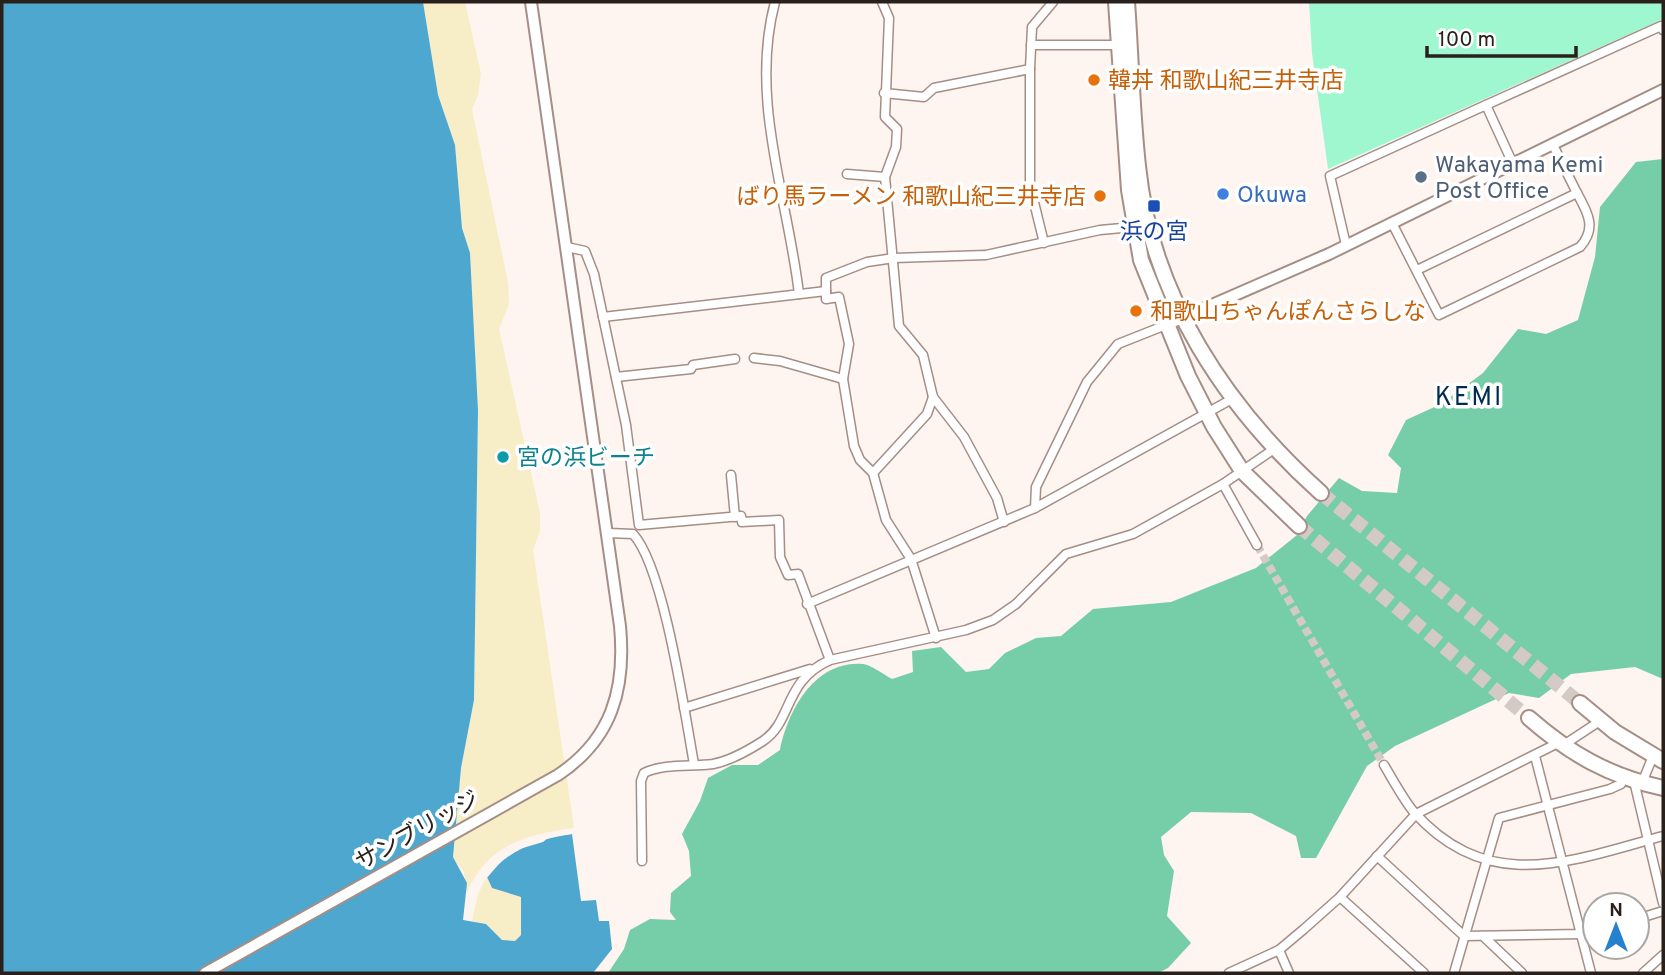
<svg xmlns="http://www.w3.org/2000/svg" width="1665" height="975" font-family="Overpass,'Noto Sans JP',sans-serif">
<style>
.green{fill:#9ff7d0}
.forest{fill:#75cea8}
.sand{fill:#f7edc7}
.water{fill:#4ea7cf}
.pier{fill:#fef4f0}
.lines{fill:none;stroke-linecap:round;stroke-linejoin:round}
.street-tunnel{stroke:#d3cac6;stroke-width:8;stroke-dasharray:8 4;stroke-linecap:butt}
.highway-tunnel{stroke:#d3cac6;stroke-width:14;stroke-dasharray:14 7;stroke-linecap:butt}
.street-casing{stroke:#a58e85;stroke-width:11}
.secondary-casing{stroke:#a58e85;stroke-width:14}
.highway-casing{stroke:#a58e85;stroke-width:18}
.street{stroke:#fff;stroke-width:8}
.secondary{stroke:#fff;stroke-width:10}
.highway{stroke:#fff;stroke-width:14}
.food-dot{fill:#e8710a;stroke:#fff;stroke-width:2.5}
.service-dot{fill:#5c6f8a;stroke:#fff;stroke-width:2.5}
.shop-dot{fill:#3f7fe0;stroke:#fff;stroke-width:2.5}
.transit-dot{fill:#1a4fb4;stroke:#fff;stroke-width:2.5}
.culture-dot{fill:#0f9aa8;stroke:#fff;stroke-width:2.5}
.labels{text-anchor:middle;stroke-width:7;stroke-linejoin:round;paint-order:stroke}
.food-label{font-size:23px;fill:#c56008;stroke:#fff;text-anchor:start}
.service-label{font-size:23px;fill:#4e5e75;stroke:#fff;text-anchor:start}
.shop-label{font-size:23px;fill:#366cbe;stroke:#fff;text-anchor:start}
.transit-label{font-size:23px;fill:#164399;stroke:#fff}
.culture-label{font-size:23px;fill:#0d838f;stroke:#fff;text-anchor:start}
.street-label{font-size:23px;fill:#29201c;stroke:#fff}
.quarter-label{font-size:26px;letter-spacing:2px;fill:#002c50;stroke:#fff}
</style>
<rect width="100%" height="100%" fill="#fef4f0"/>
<path class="green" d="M1309,2H1663V19L1328,169L1312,53Z"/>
<path class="forest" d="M1663,159V679L1635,667L1571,674L1539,698L1509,693L1395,746L1367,766L1316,858H1301L1296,836L1251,813L1191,812L1161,837L1164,855L1174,871L1167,916L1191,943L1168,968L1158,973H608L624,949L630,930L650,919L676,920L670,912L671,893L691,876L689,851L682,834L700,801L708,778L732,765H758L780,750C788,710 815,660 863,664C872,665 884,675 892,679L913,672L912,651L941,647L966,672L989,669L1005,653L1036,638L1061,636L1093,609L1171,602L1256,568L1297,535L1307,516L1339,478L1362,491L1397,493L1401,468L1388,455L1406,420L1441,404L1483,373L1518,329L1546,334L1578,320L1595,257L1600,207L1636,162Z"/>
<g class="sand">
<path d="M423,2H465L481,74L478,95L472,109L508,283L509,304L499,329L540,513V531L533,550L574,828C527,834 486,845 467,893L464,872L453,858L461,768L474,700L478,410L470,253L462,228L455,145L438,95Z"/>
<path d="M487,877L492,888L521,897V935L515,941L502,940L486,924L472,921L478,894Z"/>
</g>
<path class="water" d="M2,2H423L438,95L455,145L462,228L470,253L478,410L474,700L461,768L453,857L467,883L463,920L486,924L502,940L515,941L521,935V897L492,888L487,877C509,849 538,839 572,834L581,901L596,900L599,921H609L612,949L593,973H2Z"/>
<path class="pier" d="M572,830V834L549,837L543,842L516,850L505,857L485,880L484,875L492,864L514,847L548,834Z"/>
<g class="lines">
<path class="street-tunnel" d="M1257,545L1384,765"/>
<g class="highway-tunnel">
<path d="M1321,493L1580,703"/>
<path d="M1299,526L1529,718"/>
</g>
<g class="street-casing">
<g id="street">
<path d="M775,2C749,100 788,198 799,294"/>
<path d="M882,2L889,18L885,117L897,129L896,147L885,177L899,326L923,355L933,397L964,437L997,498L1004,522"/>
<path d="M1031,45H1119"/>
<path d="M884,93L924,97L934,88L1030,69"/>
<path d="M1486,105L1661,26L1663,30"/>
<path d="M847,174L885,177"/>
<path d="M1392,223L1439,315L1580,247C1597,228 1588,213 1577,193"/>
<path d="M1044,243L1030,186V69L1032,27L1053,2"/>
<path d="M1346,245L1330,176L1486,105L1513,164"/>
<path d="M567,247L585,251L594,274L626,425L639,525L741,516L742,522L779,520L780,557L788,575L798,574L830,660"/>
<path d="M1417,270L1577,193L1553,145"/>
<path d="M603,317L826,291"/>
<path d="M754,358L780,361L843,379"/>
<path d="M616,377L691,369L693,365L735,359"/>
<path d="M873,473L927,414L933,397"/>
<path d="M731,475L735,517"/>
<path d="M1223,484L1257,545"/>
<path d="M1035,508L1036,487L1087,382L1118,344L1166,325"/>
<path d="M608,533L633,534C664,567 685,715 694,764"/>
<path d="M807,604L1035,508L1232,399"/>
<path d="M936,638L911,559L886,520L873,473L860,460L854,446L843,379L849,344L839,297L826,299V278L867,262L894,258L986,255L1100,230L1133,227"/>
<path d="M684,708L810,669"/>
<path d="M1562,746L1600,721"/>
<path d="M1535,756L1591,973"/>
<path d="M1384,765C1393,780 1402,797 1413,811C1488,896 1571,861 1663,836"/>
<path d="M1634,781L1663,903"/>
<path d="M1642,783L1653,756"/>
<path d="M1377,856L1464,936L1581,934L1595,930"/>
<path d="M642,861L641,781L644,773C665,763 691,767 713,764C729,761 749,750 763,741C793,721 783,681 830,660L966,630L993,620L1016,604L1066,554L1133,534L1223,484L1274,449"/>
<path d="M1340,897L1424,973"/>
<path d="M1637,919L1663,911"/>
<path d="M1483,936L1522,973"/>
<path d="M1279,950L1289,973"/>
<path d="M1229,973L1279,950L1304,929L1340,897L1416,814L1558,743"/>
<path d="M1454,973L1499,818L1610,789L1621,784L1623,778"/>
<path d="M1643,973L1663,955"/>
</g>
</g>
<g class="secondary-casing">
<g id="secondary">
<path d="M1166,325L1329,254L1663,90"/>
<path d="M205,973L558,775C612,739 626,689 620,626L531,2"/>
</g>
</g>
<g class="highway-casing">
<g id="highway">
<path d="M1116,2L1129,190L1141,260L1188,376L1214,427L1242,471L1299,526"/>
<path d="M1127,2C1131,56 1132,112 1138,166C1151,296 1226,408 1321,493"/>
<path d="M1580,703L1615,732L1663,761"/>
<path d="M1529,718C1570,754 1609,776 1663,788"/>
</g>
</g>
<use href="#street" class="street"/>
<use href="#secondary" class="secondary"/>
<use href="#highway" class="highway"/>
</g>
<g class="food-dot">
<circle cx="1094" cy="80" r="7"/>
<circle cx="1100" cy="196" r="7"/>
<circle cx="1136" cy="311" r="7"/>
</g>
<circle class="service-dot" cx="1421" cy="177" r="7"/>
<circle class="shop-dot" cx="1223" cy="194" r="7"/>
<rect class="transit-dot" x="1147" y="199" width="14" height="14" rx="3.5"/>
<circle class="culture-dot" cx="503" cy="457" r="7"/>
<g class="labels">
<g class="food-label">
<text x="1108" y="88">韓丼 和歌山紀三井寺店</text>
<text x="1086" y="204" text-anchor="end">ばり馬ラーメン 和歌山紀三井寺店</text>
<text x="1150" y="319">和歌山ちゃんぽんさらしな</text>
</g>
<g class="service-label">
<text x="1435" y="172">Wakayama Kemi<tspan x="1435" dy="26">Post Office</tspan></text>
</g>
<g class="shop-label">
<text x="1237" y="202">Okuwa</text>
</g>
<g class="transit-label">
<text x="1154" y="239">浜の宮</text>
</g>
<g class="culture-label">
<text x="517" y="465">宮の浜ビーチ</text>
</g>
<g class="street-label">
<text transform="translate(417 830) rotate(-29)" y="8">サンブリッジ</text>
</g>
<g class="quarter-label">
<text x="1469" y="405">KEMI</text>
</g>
</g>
<rect width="1665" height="975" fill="none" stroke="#29201c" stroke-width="7"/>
<g transform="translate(1616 926)"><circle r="33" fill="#ffffff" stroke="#a9a6a4" stroke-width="2"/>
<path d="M0-5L12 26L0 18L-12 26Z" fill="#2580cd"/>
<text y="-10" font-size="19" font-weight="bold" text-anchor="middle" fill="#29201c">N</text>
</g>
<path d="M1427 46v10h149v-10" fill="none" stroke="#29201c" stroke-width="3.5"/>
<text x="1438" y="46" font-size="21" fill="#29201c" stroke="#ffffff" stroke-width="5" paint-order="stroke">100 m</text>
</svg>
